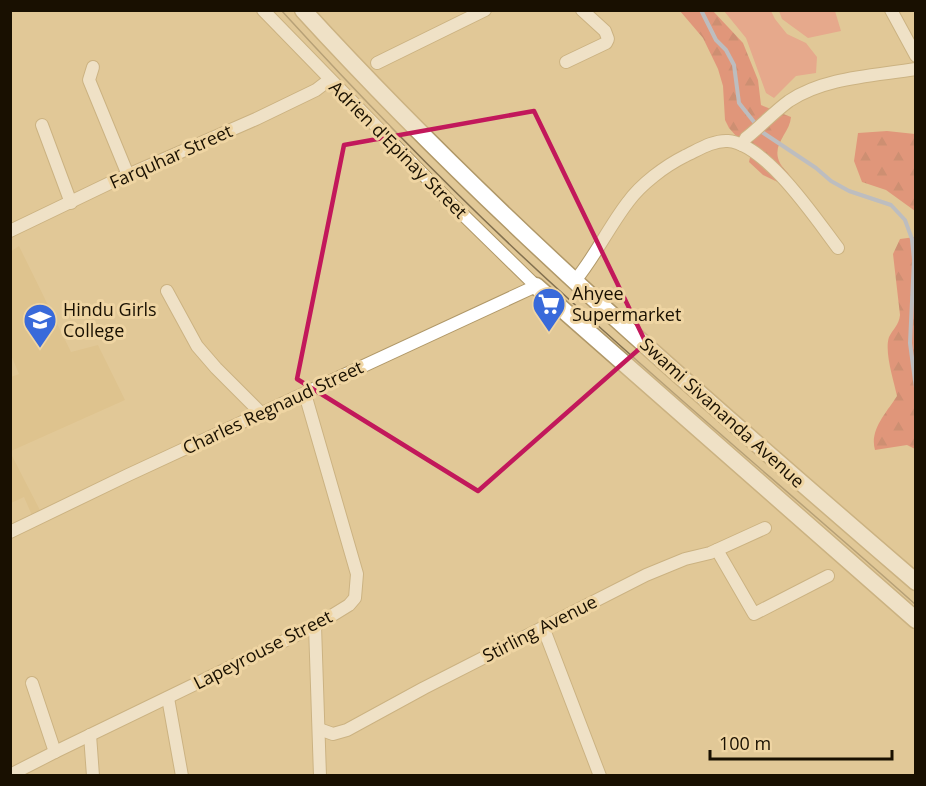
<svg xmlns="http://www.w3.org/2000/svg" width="926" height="786" font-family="'Open Sans',sans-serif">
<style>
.built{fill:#d9bc83}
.green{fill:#ea837e}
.forest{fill:url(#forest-firs)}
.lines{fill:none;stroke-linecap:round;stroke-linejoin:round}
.stream{stroke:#90b0f0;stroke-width:4}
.minor-casing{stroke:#b09868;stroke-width:14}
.tertiary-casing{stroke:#b09868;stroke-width:19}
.minor{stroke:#fff;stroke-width:12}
.tertiary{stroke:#fff;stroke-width:16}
.tram{stroke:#837150;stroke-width:1.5}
.marked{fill:none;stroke:#c2185b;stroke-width:4.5;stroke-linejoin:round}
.labels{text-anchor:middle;stroke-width:6;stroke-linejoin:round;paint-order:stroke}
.street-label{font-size:18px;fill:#191001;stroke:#efd5a3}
.poi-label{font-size:18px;fill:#191001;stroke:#efd5a3;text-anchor:start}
</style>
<defs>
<pattern id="forest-firs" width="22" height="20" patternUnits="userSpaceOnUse" patternTransform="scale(1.5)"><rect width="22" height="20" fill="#de5a58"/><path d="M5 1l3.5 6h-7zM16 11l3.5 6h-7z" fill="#b34946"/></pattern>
</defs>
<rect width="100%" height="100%" fill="#e1c897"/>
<g class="built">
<path d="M19,246L71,352L98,345L125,400L11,451V377L19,374L11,355L10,252Z"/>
<path d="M10,452L43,516L34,520L24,497L11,503Z"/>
</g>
<g class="green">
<path d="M724,11H771L775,19L787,34L806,43L817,57L816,73L796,76L774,98L766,93L746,38Z"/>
<path d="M779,11H835L841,31L808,38L782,19Z"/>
</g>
<g class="forest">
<path d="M680,11H713L743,43L758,80L761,105L791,117C790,133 772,143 779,161C782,169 790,172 792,181L786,186L763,175L749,162L751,153L729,128L725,120L723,86L718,69L703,38Z"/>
<path d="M887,131L915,134V211L886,190L862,182L854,161L858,133Z"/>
<path d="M915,237V449L907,445L875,450C869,430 887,412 897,396C894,381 884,352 889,337C893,329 899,325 900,315L893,254L900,239Z"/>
</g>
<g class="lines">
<path class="stream" d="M701,10L716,40L726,50L734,65L739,103L762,132L816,168L831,181L849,191L891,205L905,220L912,239L914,260L910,343L916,388"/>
<g class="minor-casing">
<g id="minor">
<path d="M891,10L916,56"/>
<path d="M566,62L606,43L608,39L605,31L582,10"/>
<path d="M377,63L485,10"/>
<path d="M93,67L89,80L128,175"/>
<path d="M42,125L71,203"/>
<path d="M742,145L746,138C761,126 774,112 789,101C825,77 874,76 916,69"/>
<path d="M10,231L114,181L256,119L316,90L329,80"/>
<path d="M574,282C595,257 608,228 628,202C641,184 665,166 685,156C698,150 713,140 728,141C766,144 816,219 838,248"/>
<path d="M167,291L197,346L216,368L262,414"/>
<path d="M10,532L128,475L536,286L449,201L263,10"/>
<path d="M717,550L754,614L828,576"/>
<path d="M315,626L320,776"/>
<path d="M543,627L600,776"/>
<path d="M32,683L55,752"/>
<path d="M168,698L182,776"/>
<path d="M319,729L333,734L347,730L424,688L646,575L685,559L710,553L765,528"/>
<path d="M90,735L93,776"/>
<path d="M10,775L55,752L315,626L349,605L355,598L357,574L305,394"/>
</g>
</g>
<g class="tertiary-casing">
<g id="tertiary">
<path d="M303,10C492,217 704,399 916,582"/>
<path d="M536,286L916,620"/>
</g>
</g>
<use href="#minor" class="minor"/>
<use href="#tertiary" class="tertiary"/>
<path class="tram" d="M281,10C374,112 470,210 572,302C684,405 802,503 916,605"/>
</g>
<path d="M0 0H926V786H0ZM534,111L646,343L478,491L297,379L344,145Z" fill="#e1c897" fill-opacity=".55" fill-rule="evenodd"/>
<path class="marked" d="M534,111L646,343L478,491L297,379L344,145Z"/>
<defs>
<g id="supermarket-pin" transform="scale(1.725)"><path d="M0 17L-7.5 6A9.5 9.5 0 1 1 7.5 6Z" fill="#396ada" stroke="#efd5a3"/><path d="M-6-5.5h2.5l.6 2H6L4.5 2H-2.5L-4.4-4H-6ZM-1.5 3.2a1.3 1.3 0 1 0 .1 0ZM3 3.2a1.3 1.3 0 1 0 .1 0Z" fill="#fff"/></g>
<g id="school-pin" transform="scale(1.725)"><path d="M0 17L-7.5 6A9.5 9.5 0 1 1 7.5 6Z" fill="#396ada" stroke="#efd5a3"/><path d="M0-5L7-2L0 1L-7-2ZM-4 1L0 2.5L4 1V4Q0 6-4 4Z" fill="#fff"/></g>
</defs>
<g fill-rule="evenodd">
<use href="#supermarket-pin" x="549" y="304"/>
<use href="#school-pin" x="40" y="320"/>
</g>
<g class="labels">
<g class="street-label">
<text transform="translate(398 150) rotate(45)" y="6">Adrien d'Epinay Street</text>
<text transform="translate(171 157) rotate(-24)" y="6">Farquhar Street</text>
<text transform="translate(273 408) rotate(-25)" y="6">Charles Regnaud Street</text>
<text transform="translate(722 413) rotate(42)" y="6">Swami Sivananda Avenue</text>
<text transform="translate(540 629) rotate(-27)" y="6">Stirling Avenue</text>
<text transform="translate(263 650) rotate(-27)" y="6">Lapeyrouse Street</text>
</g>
<g class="poi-label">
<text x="572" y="300">Ahyee<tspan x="572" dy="21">Supermarket</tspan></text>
<text x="63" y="316">Hindu Girls<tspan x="63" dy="21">College</tspan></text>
</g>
</g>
<rect width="926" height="786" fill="none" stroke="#191001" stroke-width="24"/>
<path d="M710 750v9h182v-9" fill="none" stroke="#191001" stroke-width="3"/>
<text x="719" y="750" font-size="18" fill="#191001" stroke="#efd5a3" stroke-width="4.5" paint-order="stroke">100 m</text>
</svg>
